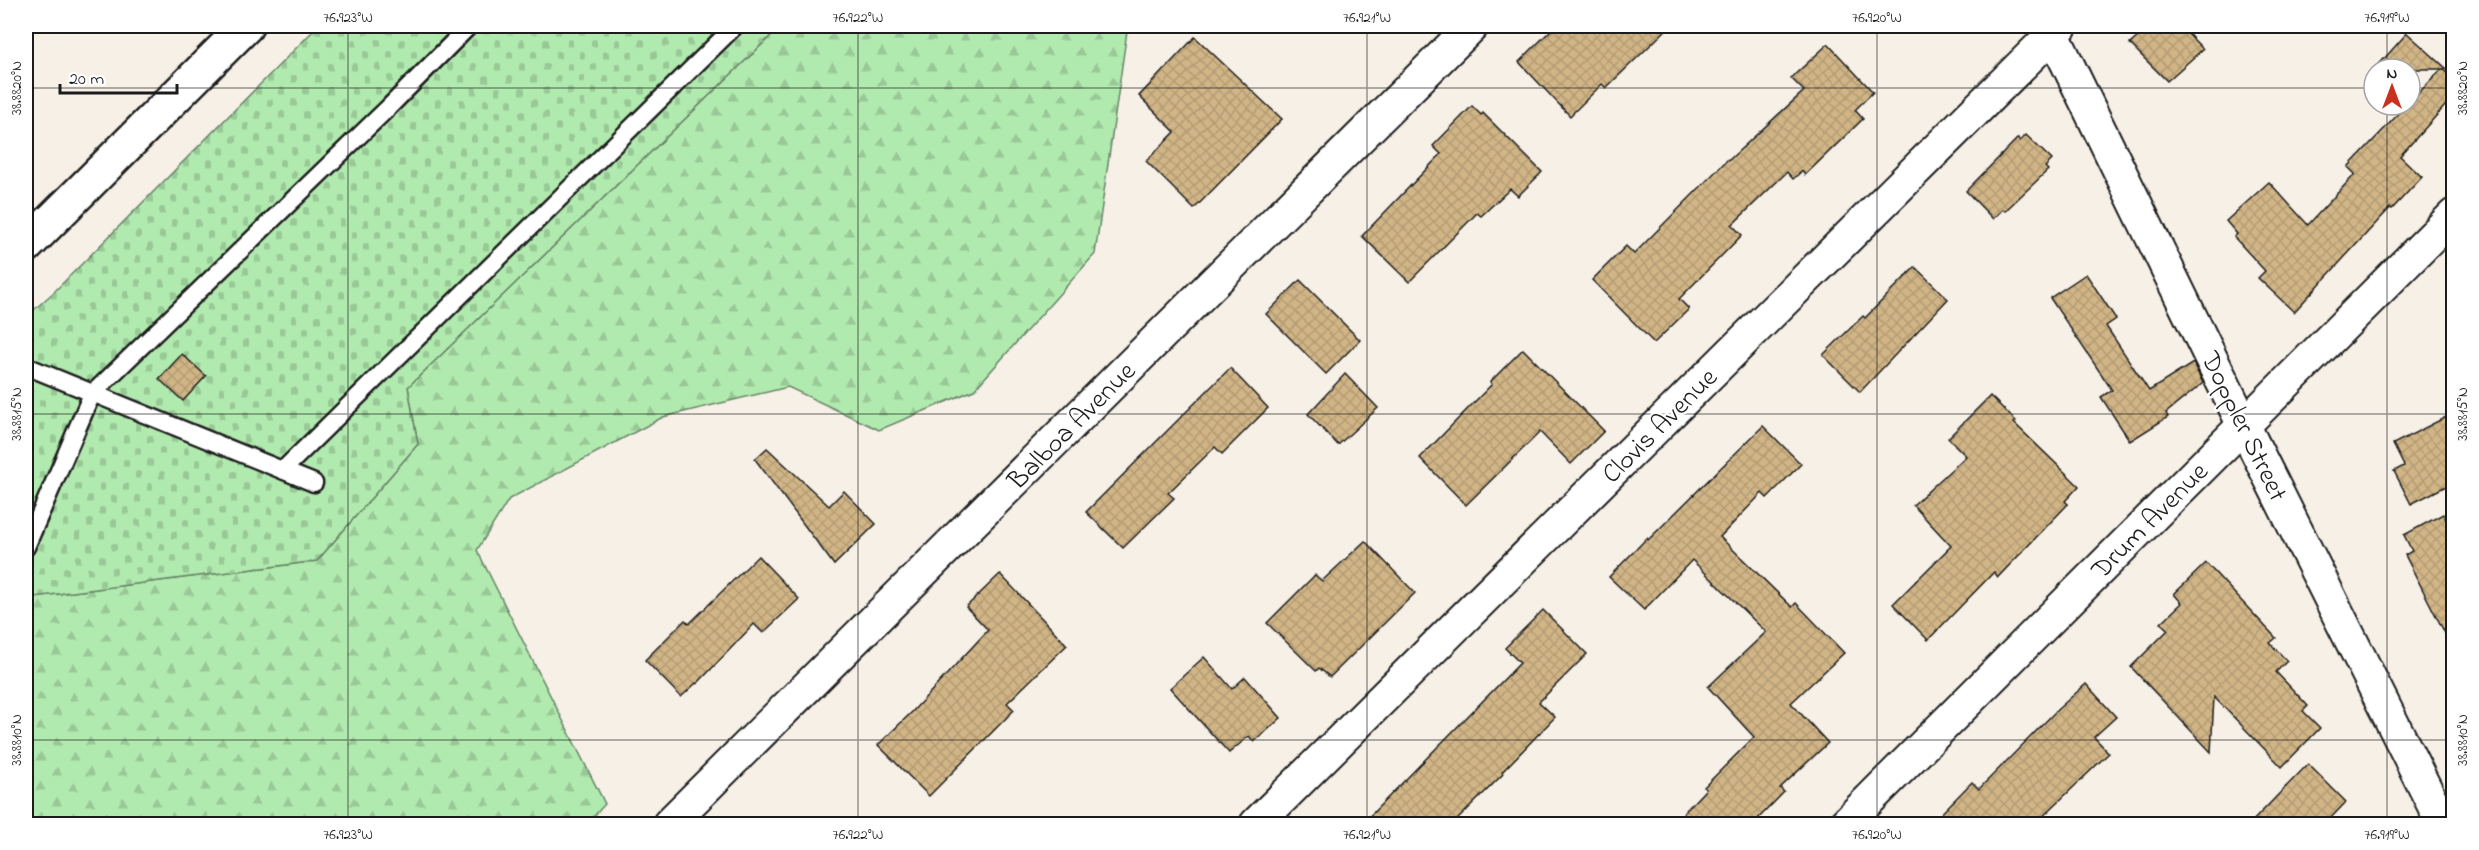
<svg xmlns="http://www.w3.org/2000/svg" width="2479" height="850" font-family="'Indie Flower',sans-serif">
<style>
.forest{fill:url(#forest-firs);stroke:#668366;stroke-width:1.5}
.cemetery{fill:url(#cemetery-stones);stroke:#668366;stroke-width:1.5}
.building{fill:url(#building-cross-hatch);stroke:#1c1c1c;stroke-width:1.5}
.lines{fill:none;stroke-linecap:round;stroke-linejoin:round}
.lane-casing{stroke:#1c1c1c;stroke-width:21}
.street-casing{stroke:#1c1c1c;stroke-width:36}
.secondary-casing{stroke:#1c1c1c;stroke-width:38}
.lane{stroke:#fff;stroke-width:16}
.street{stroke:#fff;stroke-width:32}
.secondary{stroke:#fff;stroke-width:33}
.ticks{fill:none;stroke:#1c1c1c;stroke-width:1.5;stroke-opacity:0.45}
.labels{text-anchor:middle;stroke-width:5;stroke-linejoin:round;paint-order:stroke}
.street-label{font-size:27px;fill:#1c1c1c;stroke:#fff}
.neatline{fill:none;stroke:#1c1c1c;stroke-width:2}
.ticks-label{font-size:15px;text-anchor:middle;fill:#1c1c1c}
</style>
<defs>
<pattern id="forest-firs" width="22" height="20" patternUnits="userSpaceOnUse" patternTransform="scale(1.5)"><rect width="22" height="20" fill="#b1eaaf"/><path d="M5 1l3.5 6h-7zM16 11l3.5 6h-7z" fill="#98c896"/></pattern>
<pattern id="cemetery-stones" width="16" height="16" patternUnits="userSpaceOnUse" patternTransform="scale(1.5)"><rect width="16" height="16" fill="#b1eaaf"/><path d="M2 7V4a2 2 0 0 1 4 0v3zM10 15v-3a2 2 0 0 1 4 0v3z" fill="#98c896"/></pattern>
<pattern id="building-cross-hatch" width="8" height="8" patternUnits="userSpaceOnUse" patternTransform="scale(1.5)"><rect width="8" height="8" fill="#d1b586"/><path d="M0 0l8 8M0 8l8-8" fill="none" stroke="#b39b73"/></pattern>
</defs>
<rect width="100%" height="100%" fill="#f6f0e7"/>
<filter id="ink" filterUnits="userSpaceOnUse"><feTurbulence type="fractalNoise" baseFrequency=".0167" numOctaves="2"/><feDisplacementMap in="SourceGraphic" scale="12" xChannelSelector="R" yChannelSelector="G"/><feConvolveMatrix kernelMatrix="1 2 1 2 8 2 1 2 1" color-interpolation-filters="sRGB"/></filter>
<g filter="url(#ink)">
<path class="forest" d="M781,26H1132L1127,31L1095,254L974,390L879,430L788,387L663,417L509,499L477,550L605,804L587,824H26V598L317,561L418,444L408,387Z"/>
<path class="cemetery" d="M318,26H781L408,387L418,444L317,561L26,598V317L55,291Z"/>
<g class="building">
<path d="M1555,26H1670L1606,88L1602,84L1570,116L1519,62Z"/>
<path d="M2150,26H2180L2203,49L2167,81L2130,44Z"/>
<path d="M2407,33L2447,69H2443L2454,78V96L2400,156L2422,177L2392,209L2390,208L2294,312L2258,278L2265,271L2234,237L2237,234L2226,221L2269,182L2308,225L2355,174L2348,167L2407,105H2410V102L2442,69H2375Z"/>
<path d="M1195,37L1282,119L1194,209L1146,161L1175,132L1139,96Z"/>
<path d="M1828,44L1873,92L1855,110L1863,119L1805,175L1802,171L1793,179L1787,172L1732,225L1742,235L1679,299L1689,309L1654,343L1592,280L1626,246L1634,254L1728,159L1729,160L1804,91L1791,78Z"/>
<path d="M1472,106L1481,115L1483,113L1542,172L1518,196L1510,189L1481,216L1477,213L1409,282L1362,236L1441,154L1433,146Z"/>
<path d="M2026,135L2052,160L2045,167L2048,170L2005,211L2003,209L1993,219L1966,191L2018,138L2020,141Z"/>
<path d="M1915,267L1948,299L1860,392L1823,355L1863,316L1865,318Z"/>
<path d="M2086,274L2116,319L2106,326L2149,391L2193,363L2203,383L2166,413L2168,417L2130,441L2101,397L2112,390L2050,298Z"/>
<path d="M1300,280L1360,340L1326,374L1266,314Z"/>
<path d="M1523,349L1604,431L1571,464L1540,432L1466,505L1420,458L1492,384L1490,382Z"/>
<path d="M182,354L206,376L183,401L159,379Z"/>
<path d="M1230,368L1268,408L1222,454L1215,447L1168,493L1174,498L1123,548L1086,512Z"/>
<path d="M1345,374L1378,408L1338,445L1308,414Z"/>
<path d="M1990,396L2016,421L2014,423L2079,486L2065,501L2068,504L1998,577L1994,572L1928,640L1893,604L1951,546L1913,505L1966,456L1948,438Z"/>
<path d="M2454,413V482L2411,504L2394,471L2404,466L2393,444Z"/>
<path d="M1763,426L1801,464L1767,498L1762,493L1720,537L1792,607L1796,603L1844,653L1791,703L1828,743L1780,788L1784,792L1752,825H1672L1706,789L1704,787L1754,737L1708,687L1766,632L1692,560L1644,610L1609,577L1647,538L1648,540Z"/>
<path d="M767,448L829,506L844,491L876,524L834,565L755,459Z"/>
<path d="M2443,514L2454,534V651L2405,555L2412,551L2404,535Z"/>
<path d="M1365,541L1415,593L1330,677L1319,668L1316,671L1267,623L1315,575L1322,581Z"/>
<path d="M758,556L799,599L763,633L754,624L697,684L696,683L681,697L645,660L685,620L689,624Z"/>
<path d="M2206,563L2276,638L2270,643L2287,661L2276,672L2308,706L2303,711L2320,728L2282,767L2214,697L2211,752L2131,667L2168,630L2161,623L2182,603L2174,594Z"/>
<path d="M1000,574L1067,645L1007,703L1014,710L929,796L878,745L911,713L988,630L966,607Z"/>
<path d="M1543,610L1587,654L1539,702L1555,717L1502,772L1503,774L1452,825H1361L1520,663L1505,648Z"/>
<path d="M1204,657L1232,689L1245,677L1281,718L1254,742L1249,736L1229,753L1170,688Z"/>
<path d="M2086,684L2116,717L2094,737L2109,753L2034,825H1930L1972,782L1979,789L2058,709Z"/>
<path d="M2308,764L2346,802L2324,825H2249Z"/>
</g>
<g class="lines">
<g class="lane-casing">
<g id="lane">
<path d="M26,366L314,483"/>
<path d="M283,470L735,26"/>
<path d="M26,547L92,394L389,107L469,26"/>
</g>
</g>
<g class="street-casing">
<g id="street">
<path d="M2049,26L2243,424L2443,824"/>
<path d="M669,824L1472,26"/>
<path d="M1256,824L2061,26"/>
<path d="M1845,824L2454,215"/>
</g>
</g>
<g class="secondary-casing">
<path id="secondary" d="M26,246L246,26"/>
</g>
<use href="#lane" class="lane"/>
<use href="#street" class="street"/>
<use href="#secondary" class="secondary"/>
</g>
</g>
<path class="ticks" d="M348,26V824M858,26V824M1367,26V824M1877,26V824M2387,26V69M26,88H2374M2410,88H2454M2387,105V824M26,414H2454M26,740H2454"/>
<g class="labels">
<g class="street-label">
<text transform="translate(1071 425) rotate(-45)" y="9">Balboa Avenue</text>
<text transform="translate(1659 425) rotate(-45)" y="9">Clovis Avenue</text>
<text transform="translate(2245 426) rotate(64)" y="9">Doppler Street</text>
<text transform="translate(2149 520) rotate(-45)" y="9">Drum Avenue</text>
</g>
</g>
<rect width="2479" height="850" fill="none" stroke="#fff" stroke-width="66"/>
<g transform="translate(2392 87)"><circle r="28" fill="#ffffff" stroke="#a4a4a4" stroke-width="1.5"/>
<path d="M0-4.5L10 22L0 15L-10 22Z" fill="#c8321e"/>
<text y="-9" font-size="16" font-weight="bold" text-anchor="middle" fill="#1c1c1c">N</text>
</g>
<path d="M60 84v9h117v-9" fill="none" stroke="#1c1c1c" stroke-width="3"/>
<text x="69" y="84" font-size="18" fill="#1c1c1c" stroke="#ffffff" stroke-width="4.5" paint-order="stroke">20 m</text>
<rect x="33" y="33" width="2413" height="784" class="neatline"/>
<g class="ticks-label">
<text x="348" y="22">76.923°W</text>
<text x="858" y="22">76.922°W</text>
<text x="1367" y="22">76.921°W</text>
<text x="1877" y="22">76.920°W</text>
<text x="2387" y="22">76.919°W</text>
<text transform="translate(16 88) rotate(-90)" y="5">38.8820°N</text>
<text transform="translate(2462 88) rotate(-90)" y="5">38.8820°N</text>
<text transform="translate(16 414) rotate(-90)" y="5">38.8815°N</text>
<text transform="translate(2462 414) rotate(-90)" y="5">38.8815°N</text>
<text transform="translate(16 740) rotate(-90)" y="5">38.8810°N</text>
<text transform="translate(2462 740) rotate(-90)" y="5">38.8810°N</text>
<text x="348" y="839">76.923°W</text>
<text x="858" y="839">76.922°W</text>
<text x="1367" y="839">76.921°W</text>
<text x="1877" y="839">76.920°W</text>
<text x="2387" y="839">76.919°W</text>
</g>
</svg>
